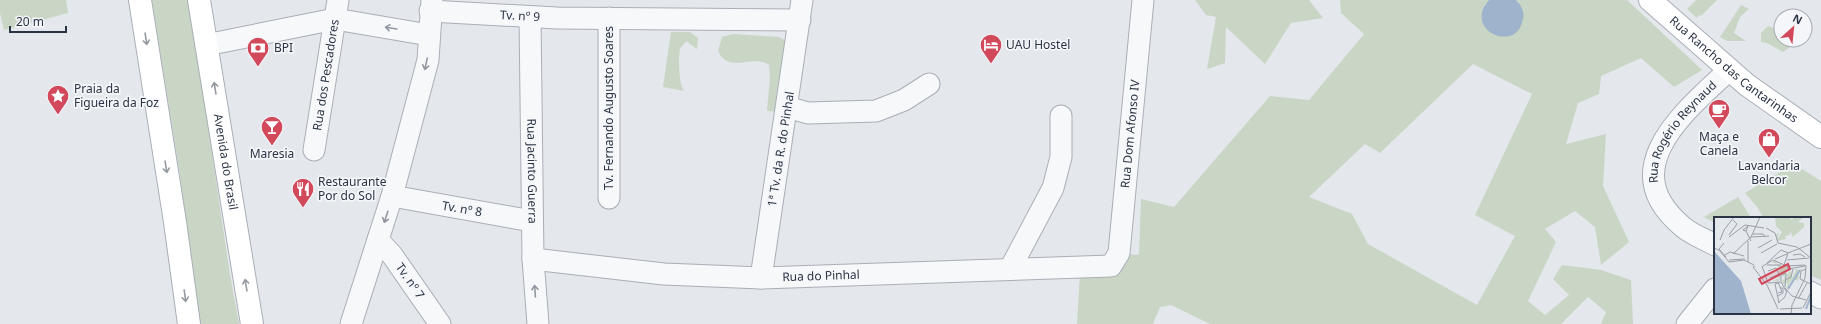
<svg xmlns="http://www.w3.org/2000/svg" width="1821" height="324" font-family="'Noto Sans',sans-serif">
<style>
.green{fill:#c9d6c5;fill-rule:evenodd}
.water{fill:#9fb4cc}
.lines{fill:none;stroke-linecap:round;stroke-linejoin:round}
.street-casing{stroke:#a9aeb7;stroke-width:23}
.secondary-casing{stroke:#a9aeb7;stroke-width:24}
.street{stroke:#f7f8fa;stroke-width:21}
.secondary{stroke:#fff;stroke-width:22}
.oneway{stroke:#9196a0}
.oneway2{stroke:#959aa2}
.labels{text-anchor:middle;stroke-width:3.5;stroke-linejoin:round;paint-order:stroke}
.street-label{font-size:12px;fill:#2b3445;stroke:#f4f6f9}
.poi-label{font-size:12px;fill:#2b3445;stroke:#f4f6f9;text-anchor:start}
.inset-river{fill:none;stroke:#9fb4cc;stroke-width:2}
.inset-road{fill:none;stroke:#9a9fa9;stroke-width:1}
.view{fill:#d1495b;fill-opacity:0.15;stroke:#d1495b;stroke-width:2}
.inset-edge{fill:none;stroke:#2b3445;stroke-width:2}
</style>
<rect width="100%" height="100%" fill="#e4e7ec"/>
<g class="green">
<path d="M0,0H66L68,13L4,30L0,13Z"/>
<path d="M152,0H189L230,275L239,324H199L180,175Z"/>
<path d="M1195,0H1309L1323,18L1291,23L1265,64L1226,27L1225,63L1207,69L1216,17L1206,15Z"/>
<path d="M1340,0H1489L1484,6L1520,3L1516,0H1627L1702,70L1674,87L1641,58L1601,76L1599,94L1578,103L1566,144L1606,134L1603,186L1629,242L1601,265L1595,227L1575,211L1545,229L1556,242L1528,301L1545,315L1569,295L1553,279L1562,265L1601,270L1631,280L1633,324H1601L1606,312L1588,297L1561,324H1210L1171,305L1160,307L1153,324H1077L1080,272L1124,254L1139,255L1141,199L1174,207L1270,96L1309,100L1364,34L1341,13ZM1473,64L1532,94L1475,215L1515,236L1477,305L1368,244L1352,214L1309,197L1365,144L1380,153Z"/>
<path d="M1696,0H1717L1701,16L1699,15L1697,18L1687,9Z"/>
<path d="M1741,5L1749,9L1740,17L1734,33L1746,41H1727L1720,37Z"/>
<path d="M1768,26C1774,27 1781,34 1781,40H1783L1790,47L1783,52L1767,43L1761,42V33Z"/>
<path d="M671,32H690L698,38L697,49L686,41C684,44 681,47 680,49C678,58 679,85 684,91L663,87Z"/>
<path d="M733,34L779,37L786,41L780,112L767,111L770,76L769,65C752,53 729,75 718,51L722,37Z"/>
<path d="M1802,169L1821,181V280L1810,275V218H1763L1758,208L1745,193L1783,170Z"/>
<path d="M1738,197L1751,218H1715V223L1704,217Z"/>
</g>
<path class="water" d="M1489,0H1516C1521,5 1525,12 1523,19C1517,55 1462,30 1489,0Z"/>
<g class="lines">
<g class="street-casing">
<g id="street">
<path d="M430,11L557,18L800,20"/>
<path id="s1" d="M530,17L533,259L538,324"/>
<path d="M609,18V198"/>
<path d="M206,45L335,19L429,35"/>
<path d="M787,107L808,113L876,111L904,100L929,84"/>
<path id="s2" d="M314,150L338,0"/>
<path d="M392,196L532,221"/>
<path d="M378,240L392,255L440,324"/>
<path id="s3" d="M1715,245C1705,239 1692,235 1683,227C1613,169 1684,112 1729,70"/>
<path id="s4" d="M533,259L664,274L761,278L1111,266L1119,253L1143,0"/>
<path d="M1010,269L1053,188L1061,157V116"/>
<path d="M761,278L802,0"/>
<path d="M1810,292L1821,298"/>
<path d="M351,324L392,196L428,60L432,0"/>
<path d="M1687,324L1715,289"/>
</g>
</g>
<g class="secondary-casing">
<g id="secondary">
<path d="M140,0L175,222L189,324"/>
<path id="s5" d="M199,0L252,324"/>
<path id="s6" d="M1650,0L1747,85L1821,137"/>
</g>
</g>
<use href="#street" class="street"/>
<use href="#secondary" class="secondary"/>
</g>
<defs><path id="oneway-shaft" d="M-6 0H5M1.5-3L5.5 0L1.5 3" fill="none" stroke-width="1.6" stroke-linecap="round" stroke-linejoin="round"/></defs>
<g class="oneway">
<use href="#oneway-shaft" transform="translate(391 28) rotate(-171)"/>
<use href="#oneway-shaft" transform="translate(426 64) rotate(102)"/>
<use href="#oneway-shaft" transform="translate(386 217) rotate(108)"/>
<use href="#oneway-shaft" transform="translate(535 291) rotate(-94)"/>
</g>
<g class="oneway2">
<use href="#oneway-shaft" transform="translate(146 39) rotate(81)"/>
<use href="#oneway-shaft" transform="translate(215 88) rotate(-99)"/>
<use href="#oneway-shaft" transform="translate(166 167) rotate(81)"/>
<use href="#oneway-shaft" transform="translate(246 285) rotate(-99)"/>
<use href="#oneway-shaft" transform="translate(185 296) rotate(82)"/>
</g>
<defs>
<g id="hotel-pin" transform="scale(1.15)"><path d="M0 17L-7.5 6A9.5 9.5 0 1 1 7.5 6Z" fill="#d1495b" stroke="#f4f6f9"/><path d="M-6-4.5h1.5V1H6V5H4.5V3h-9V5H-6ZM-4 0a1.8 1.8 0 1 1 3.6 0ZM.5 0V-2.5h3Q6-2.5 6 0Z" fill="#fff"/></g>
<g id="bank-pin" transform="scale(1.15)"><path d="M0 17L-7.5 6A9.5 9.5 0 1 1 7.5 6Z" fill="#d1495b" stroke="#f4f6f9"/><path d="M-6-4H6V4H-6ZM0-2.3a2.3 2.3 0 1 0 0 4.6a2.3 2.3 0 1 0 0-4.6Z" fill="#fff"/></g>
<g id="sight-pin" transform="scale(1.15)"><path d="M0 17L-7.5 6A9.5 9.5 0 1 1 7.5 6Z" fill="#d1495b" stroke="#f4f6f9"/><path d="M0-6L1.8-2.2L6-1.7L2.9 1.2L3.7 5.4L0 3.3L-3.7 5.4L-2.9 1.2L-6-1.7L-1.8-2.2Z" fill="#fff"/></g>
<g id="cafe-pin" transform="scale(1.15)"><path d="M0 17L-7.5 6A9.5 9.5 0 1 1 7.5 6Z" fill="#d1495b" stroke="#f4f6f9"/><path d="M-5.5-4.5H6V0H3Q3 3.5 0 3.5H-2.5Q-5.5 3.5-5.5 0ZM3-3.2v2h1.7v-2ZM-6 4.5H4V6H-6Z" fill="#fff"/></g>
<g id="bar-pin" transform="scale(1.15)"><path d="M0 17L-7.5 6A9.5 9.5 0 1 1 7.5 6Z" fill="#d1495b" stroke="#f4f6f9"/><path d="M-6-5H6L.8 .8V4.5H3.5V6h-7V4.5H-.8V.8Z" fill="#fff"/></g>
<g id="shop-pin" transform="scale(1.15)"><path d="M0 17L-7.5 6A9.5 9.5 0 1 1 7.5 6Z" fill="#d1495b" stroke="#f4f6f9"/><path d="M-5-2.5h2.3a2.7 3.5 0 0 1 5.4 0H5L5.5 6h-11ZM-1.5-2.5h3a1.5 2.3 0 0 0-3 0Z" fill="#fff"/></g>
<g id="restaurant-pin" transform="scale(1.15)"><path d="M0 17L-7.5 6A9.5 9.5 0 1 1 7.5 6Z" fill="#d1495b" stroke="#f4f6f9"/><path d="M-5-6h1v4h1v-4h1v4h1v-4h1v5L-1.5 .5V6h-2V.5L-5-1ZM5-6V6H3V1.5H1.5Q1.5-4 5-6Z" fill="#fff"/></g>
</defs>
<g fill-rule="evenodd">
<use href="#hotel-pin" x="991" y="45"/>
<use href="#bank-pin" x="258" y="48"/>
<use href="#sight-pin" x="58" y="96"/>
<use href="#cafe-pin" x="1719" y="110"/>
<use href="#bar-pin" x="272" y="127"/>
<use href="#shop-pin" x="1769" y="139"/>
<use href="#restaurant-pin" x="303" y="189"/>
</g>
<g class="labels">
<g class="street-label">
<text transform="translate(520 16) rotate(3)" y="4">Tv. nº 9</text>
<text dy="4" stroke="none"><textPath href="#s6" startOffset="109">Rua Rancho das Cantarinhas</textPath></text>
<text dy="4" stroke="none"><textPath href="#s2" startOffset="76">Rua dos Pescadores</textPath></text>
<text transform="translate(609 108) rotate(-90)" y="4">Tv. Fernando Augusto Soares</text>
<text dy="4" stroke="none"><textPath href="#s4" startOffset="714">Rua Dom Afonso IV</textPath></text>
<text dy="4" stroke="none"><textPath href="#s3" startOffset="151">Rua Rogério Reynaud</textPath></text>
<text transform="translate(781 149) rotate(-81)" y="4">1ª Tv. da R. do Pinhal</text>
<text dy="4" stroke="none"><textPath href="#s5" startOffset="164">Avenida do Brasil</textPath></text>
<text dy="4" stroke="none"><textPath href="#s1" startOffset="154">Rua Jacinto Guerra</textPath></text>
<text transform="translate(462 209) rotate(10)" y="4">Tv. nº 8</text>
<text dy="4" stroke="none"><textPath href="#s4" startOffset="289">Rua do Pinhal</textPath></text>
<text transform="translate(410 281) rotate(55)" y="4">Tv. nº 7</text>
</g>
<g class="poi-label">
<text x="1006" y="49">UAU Hostel</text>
<text x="274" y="52">BPI</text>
<text x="74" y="93">Praia da<tspan x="74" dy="14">Figueira da Foz</tspan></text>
<text x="1719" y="141" text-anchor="middle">Maça e<tspan x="1719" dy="14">Canela</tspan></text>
<text x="272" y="158" text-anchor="middle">Maresia</text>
<text x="1769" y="170" text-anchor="middle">Lavandaria<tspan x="1769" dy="14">Belcor</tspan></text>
<text x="318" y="186">Restaurante<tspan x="318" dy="14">Por do Sol</tspan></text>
</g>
</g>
<g transform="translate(1714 217)">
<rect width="97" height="97" fill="#e4e7ec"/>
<path d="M61,0H75L78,3L79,0H90L84,5L90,6V10L79,20L76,14V18L71,19L72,22L63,24L62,17L66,16L64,18V22L68,15L62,9ZM62,43L63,47L72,49L73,57L77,54L78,61L82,53L80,51L85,53L91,50L85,54L84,64L80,62L76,65L74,72L72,71L74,68L72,65L73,57L70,58L71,60V68L67,65L71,61L67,57L65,64H58L65,61L63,59L67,52L65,53L63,47L58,45Z" fill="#c9d6c5"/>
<path d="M0,34L27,64L37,97H0Z" fill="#9fb4cc"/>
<path class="inset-river" d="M74,72L86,53M92,92L97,79"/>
<path class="inset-road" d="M52,11L61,16L64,26M32,14L29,13L34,9L32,14L37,24M0,16V0M39,17H49L51,20M15,18L23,7L19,3M15,20L31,8L50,11M37,20L55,19M6,23L10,13L20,0M10,26L5,32L12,40M64,26L83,30L97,41M0,31L5,33L15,45L30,43L40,48M44,31L58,23M47,36L63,27M19,37L37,20L46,0M11,38L16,35L30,39M79,38L86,37L91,40M61,42L73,37M15,43L31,42M73,43L95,41M34,45V24M53,46L67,33L74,36M53,48H67M70,48L74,36L97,27M41,49L39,50L53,68L64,92M48,49L54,66M49,49L59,43L73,49L91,48M73,49L74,52L91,49M92,52L87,54L86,62L97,67M54,54L62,51L65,57L56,61M71,63L77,60L79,52M67,64V57H72L71,70M54,66L67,65L72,74M64,66L61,67L65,86M71,71L78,79L92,83M64,76L68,75L64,65M64,79L69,76V71H66M84,82L93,66M64,86L71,80L73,73M89,91L97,75M66,92L88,91M77,97L78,88L91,61L92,48"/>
<path class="view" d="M74,47L76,52L48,67L45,62Z"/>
<rect width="97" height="97" class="inset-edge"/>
</g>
<g transform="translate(1793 28) rotate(27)"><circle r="19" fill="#f4f6f9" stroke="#a4a8b1"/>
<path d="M0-3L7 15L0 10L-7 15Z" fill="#d1495b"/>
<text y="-6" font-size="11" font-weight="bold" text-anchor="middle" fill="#2b3445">N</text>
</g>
<path d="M10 26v6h56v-6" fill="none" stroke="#2b3445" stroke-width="2"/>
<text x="16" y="26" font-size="12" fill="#2b3445" stroke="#f4f6f9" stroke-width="3" paint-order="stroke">20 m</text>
</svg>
